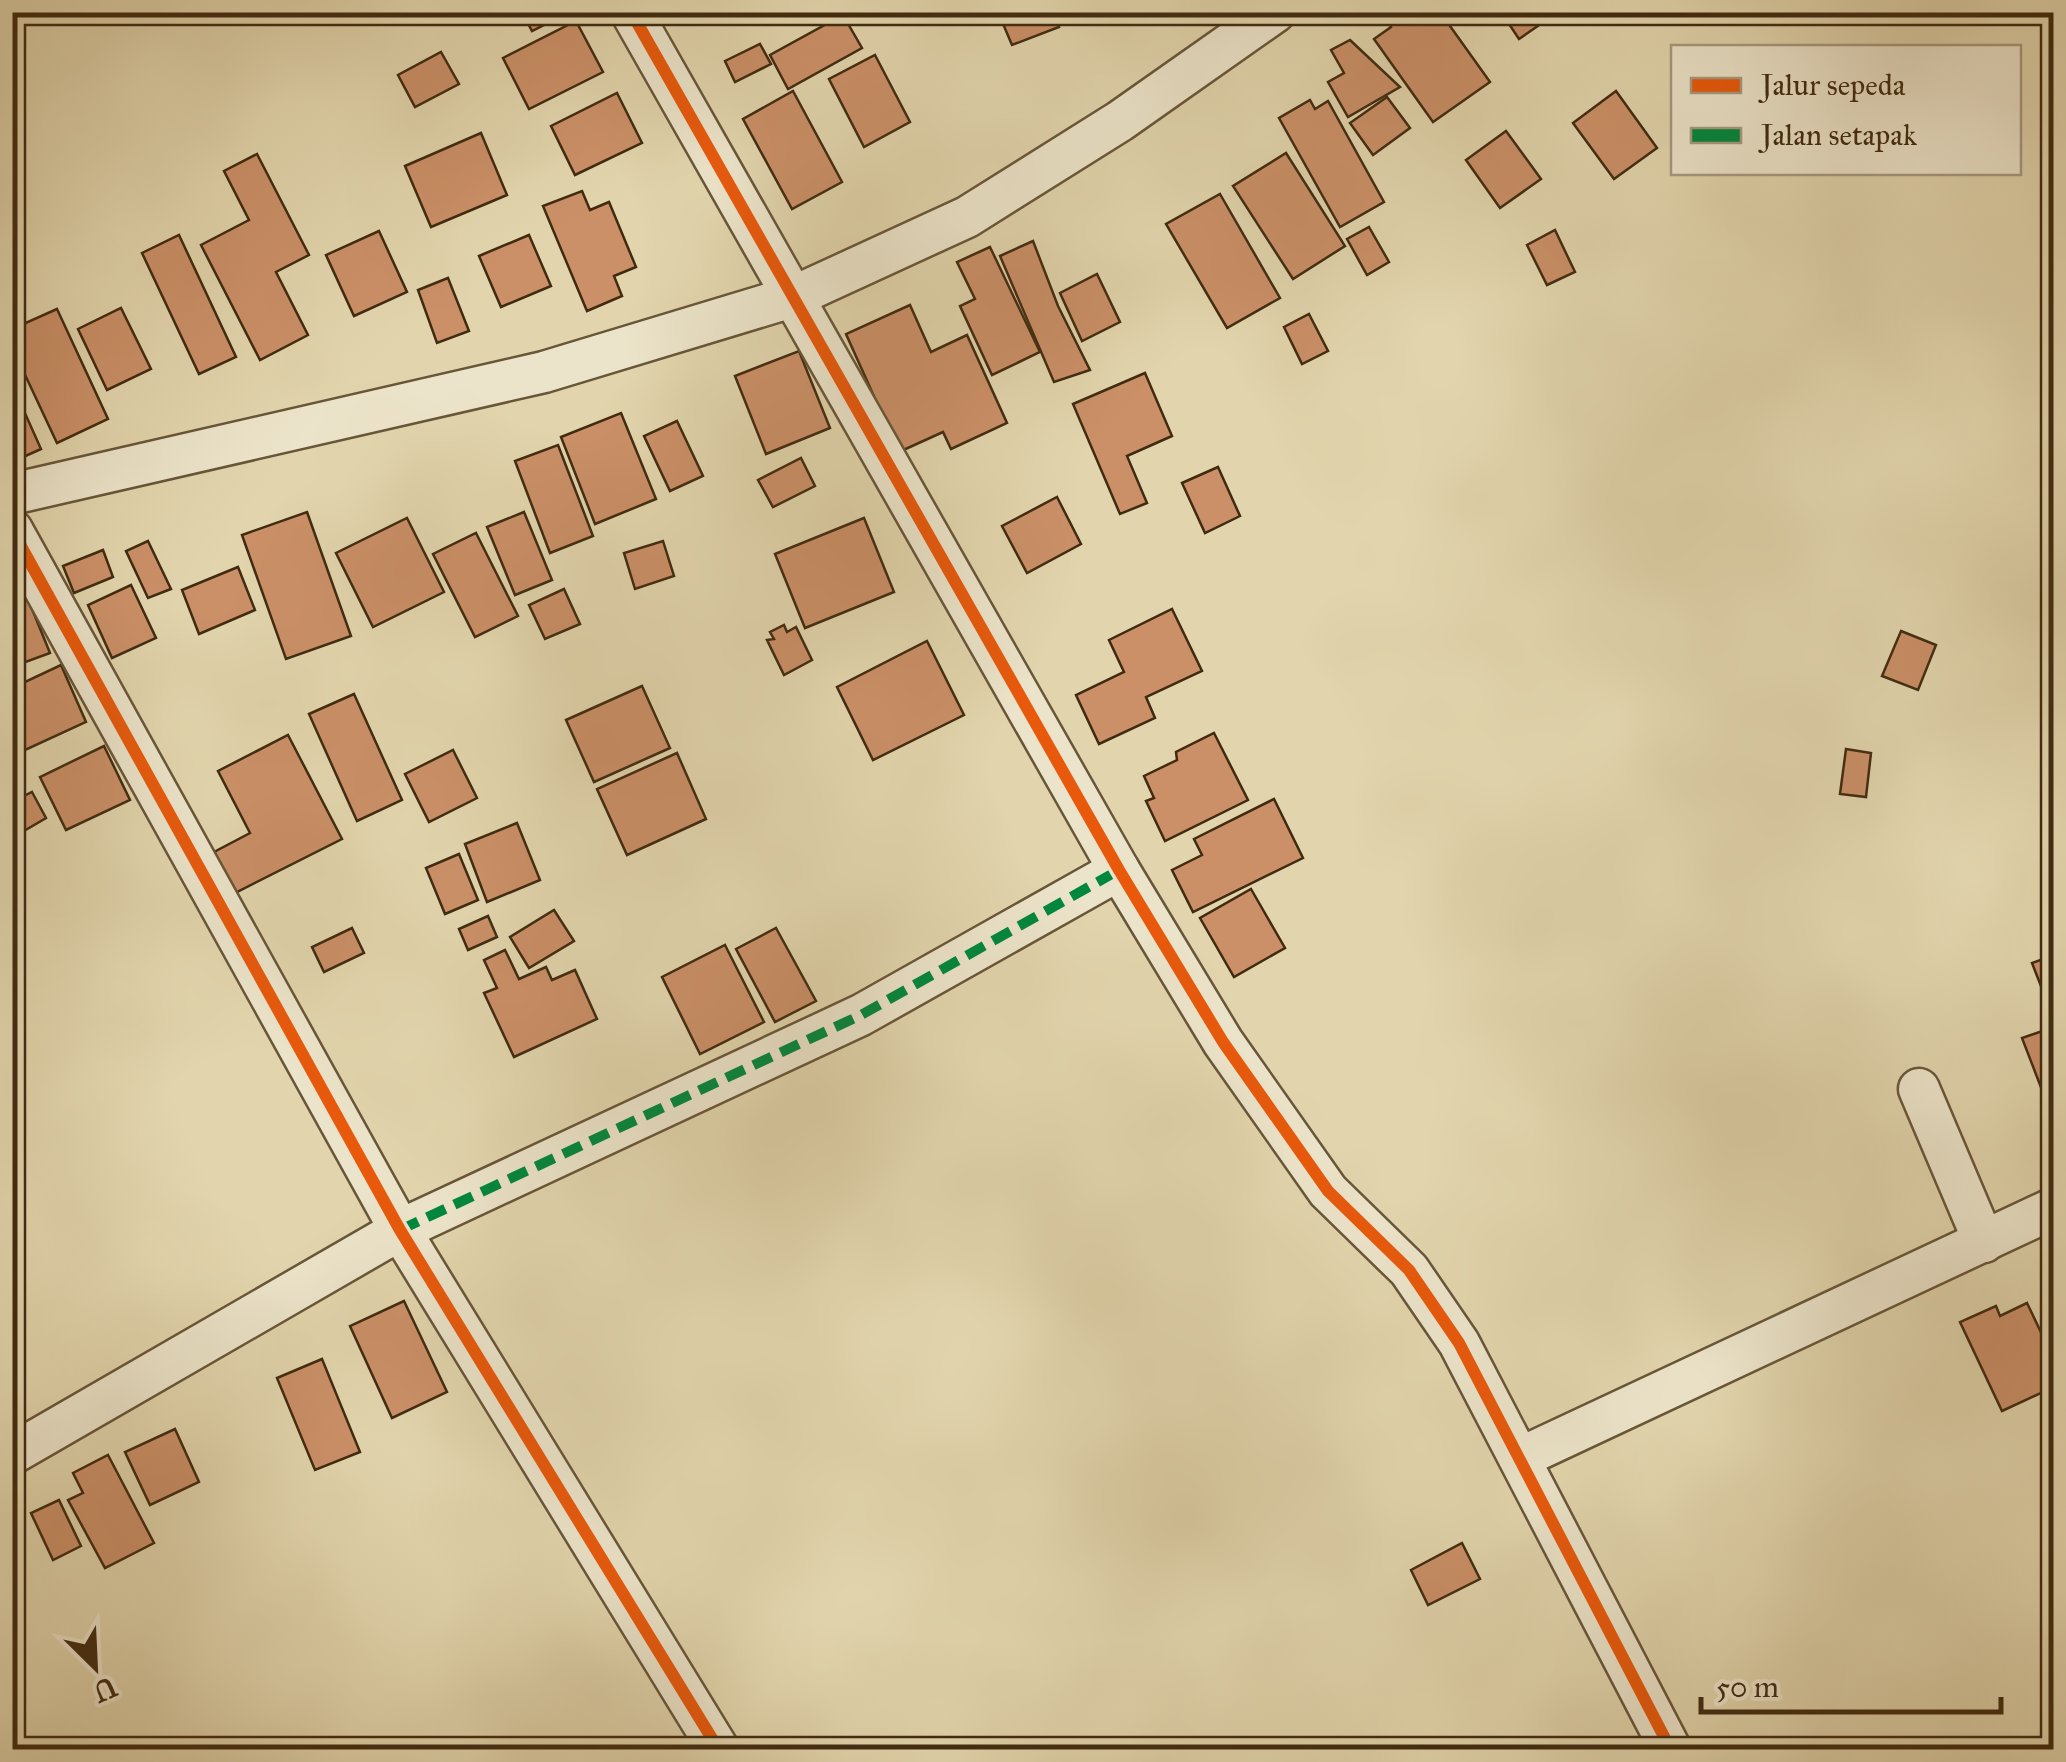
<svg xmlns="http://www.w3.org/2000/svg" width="2066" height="1762" font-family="'IM FELL Great Primer',serif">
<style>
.building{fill:#cb9068;stroke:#402b11;stroke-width:2.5}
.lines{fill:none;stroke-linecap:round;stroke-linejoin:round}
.minor-casing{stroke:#685638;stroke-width:45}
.minor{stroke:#ece4ca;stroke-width:40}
.quiet{stroke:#00873e;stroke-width:10;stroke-dasharray:20 10;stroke-linecap:butt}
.cycleway-casing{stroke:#ece4ca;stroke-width:19}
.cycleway{stroke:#e8590c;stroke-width:12}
</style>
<rect width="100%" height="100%" fill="#e2d5ad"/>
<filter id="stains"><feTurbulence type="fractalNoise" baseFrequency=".002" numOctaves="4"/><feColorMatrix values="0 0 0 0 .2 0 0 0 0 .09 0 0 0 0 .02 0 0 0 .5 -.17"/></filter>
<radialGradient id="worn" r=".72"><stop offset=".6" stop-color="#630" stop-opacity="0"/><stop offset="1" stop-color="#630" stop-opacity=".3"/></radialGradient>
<g class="building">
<path d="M445,12H471L451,24Z"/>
<path d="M522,12H570L532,31Z"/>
<path d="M998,12H1053L1059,27L1012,45Z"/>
<path d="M1440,12L1490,82L1433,122L1374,39L1391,27L1384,12Z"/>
<path d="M1501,12H1558L1519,39Z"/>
<path d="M843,15L862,48L788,89L770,55Z"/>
<path d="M576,21L603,72L529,109L503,58Z"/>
<path d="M1350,40L1400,87L1348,117L1328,82L1344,73L1331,50Z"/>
<path d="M760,44L771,64L735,82L725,61Z"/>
<path d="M441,52L459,84L415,107L398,75Z"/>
<path d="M875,55L910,122L864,147L829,79Z"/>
<path d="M793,91L842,182L792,209L743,119Z"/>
<path d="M1616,91L1657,148L1614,179L1573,123Z"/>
<path d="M617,93L642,143L575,175L551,126Z"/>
<path d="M1387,97L1410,128L1373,155L1350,123Z"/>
<path d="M1310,100L1315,109L1328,101L1384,202L1340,227L1279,118Z"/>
<path d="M1506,131L1541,179L1500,208L1466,160Z"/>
<path d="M481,133L507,195L431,227L405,166Z"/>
<path d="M1286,153L1345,246L1293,279L1233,186Z"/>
<path d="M257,154L309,255L276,272L308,335L260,360L201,245L249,220L224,171Z"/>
<path d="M582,191L590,210L609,202L636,267L614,276L622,296L587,311L543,206Z"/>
<path d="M1220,194L1280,298L1227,328L1166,224Z"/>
<path d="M1369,227L1389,262L1367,275L1347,239Z"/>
<path d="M1555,230L1575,272L1547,285L1527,245Z"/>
<path d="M379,231L407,292L354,316L326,255Z"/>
<path d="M179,235L236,357L199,374L142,253Z"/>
<path d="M529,235L551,286L501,307L479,256Z"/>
<path d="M1033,241L1058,306L1090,370L1054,382L1000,256Z"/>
<path d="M990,247L1040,352L992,375L960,306L975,299L957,262Z"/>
<path d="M1097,274L1120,322L1082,341L1060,293Z"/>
<path d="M448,278L469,331L437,343L418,290Z"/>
<path d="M910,305L931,352L967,335L1007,423L951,449L943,432L899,452L846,334Z"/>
<path d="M121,308L151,369L107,390L78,329Z"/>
<path d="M57,309L108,419L57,443L12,347V329Z"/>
<path d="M1309,314L1328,351L1302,364L1284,327Z"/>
<path d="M799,351L830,428L766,454L735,376Z"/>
<path d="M1145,373L1172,436L1127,456L1147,503L1120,514L1073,404Z"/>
<path d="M12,384L41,449L12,462Z"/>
<path d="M621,413L656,499L595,524L561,437Z"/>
<path d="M677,421L703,476L670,491L644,436Z"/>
<path d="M558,445L593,536L550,553L515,461Z"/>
<path d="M801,458L815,486L773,507L758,480Z"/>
<path d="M1218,467L1240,516L1205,533L1182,483Z"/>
<path d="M1057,497L1081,544L1027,573L1002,526Z"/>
<path d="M307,512L351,636L286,659L242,535Z"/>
<path d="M524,512L552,580L515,595L487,527Z"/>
<path d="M407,518L444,592L373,627L336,553Z"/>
<path d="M864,518L894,592L805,628L775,554Z"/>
<path d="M476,533L518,616L475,637L433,554Z"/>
<path d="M148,541L171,589L148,598L126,551Z"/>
<path d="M663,541L674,576L635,589L624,553Z"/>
<path d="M103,550L113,577L74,593L63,566Z"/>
<path d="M238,567L255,610L199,634L182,590Z"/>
<path d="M131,585L156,638L112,658L88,605Z"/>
<path d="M564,589L580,624L545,639L529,605Z"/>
<path d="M28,599L50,653L12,667V605Z"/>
<path d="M1172,609L1202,671L1146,697L1155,718L1099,744L1076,695L1124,672L1109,640Z"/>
<path d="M784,625L787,632L796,627L812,660L784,675L767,640L774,639L770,632Z"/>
<path d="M1901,631L1936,645L1918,690L1882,676Z"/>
<path d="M927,641L964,715L873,760L837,687Z"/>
<path d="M61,665L86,722L12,756V688Z"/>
<path d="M642,686L670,748L594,782L566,720Z"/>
<path d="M354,694L402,800L357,821L309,714Z"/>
<path d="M1214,733L1248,800L1165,841L1146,801L1154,798L1144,776L1177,760L1176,752Z"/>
<path d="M288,735L342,839L235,893L214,852L250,833L218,771Z"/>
<path d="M104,746L130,800L66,830L40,777Z"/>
<path d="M1846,749L1871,753L1866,797L1840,794Z"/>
<path d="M453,750L477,798L429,822L405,774Z"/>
<path d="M677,753L706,819L627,855L597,789Z"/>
<path d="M32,792L46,818L17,835L12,827V802Z"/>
<path d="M1274,799L1303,858L1193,912L1172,870L1202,855L1194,839Z"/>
<path d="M517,823L540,880L487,902L465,844Z"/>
<path d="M459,854L478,900L445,914L426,868Z"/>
<path d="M1251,889L1285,948L1234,977L1200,918Z"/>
<path d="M554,910L574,941L529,968L510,937Z"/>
<path d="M488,916L497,937L468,950L459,929Z"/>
<path d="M352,928L364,953L324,972L312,947Z"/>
<path d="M776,928L816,1001L775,1022L736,949Z"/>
<path d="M725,945L764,1022L700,1054L662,977Z"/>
<path d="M505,950L519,979L546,967L552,980L575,970L597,1019L514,1057L484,993L497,988L484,960Z"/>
<path d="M2054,955V1017H2053L2032,963Z"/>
<path d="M2054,1027V1121L2022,1038Z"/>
<path d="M404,1301L447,1392L392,1418L350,1326Z"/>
<path d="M2027,1303L2048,1347L2054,1345V1387L2002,1411L1960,1322L1996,1306L2000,1316Z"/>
<path d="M322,1359L360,1452L315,1470L277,1378Z"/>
<path d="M175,1429L199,1482L150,1505L125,1452Z"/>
<path d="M108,1455L154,1543L105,1568L68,1500L83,1493L73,1473Z"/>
<path d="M59,1500L81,1546L53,1560L31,1513Z"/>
<path d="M1462,1543L1480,1579L1428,1605L1411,1570Z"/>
</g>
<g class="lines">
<g class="minor-casing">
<g id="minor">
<path d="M631,12L1119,870L1223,1042L1328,1191L1409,1270L1459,1343L1671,1750"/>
<path d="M12,494L544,372L795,296L967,217L1120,121L1275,12"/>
<path d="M12,530L400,1230L719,1750"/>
<path d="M1919,1089L1984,1242"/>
<path d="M12,1454L400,1230L861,1015L1119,870"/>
<path d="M1520,1458L2054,1208"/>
</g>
</g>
<use href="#minor" class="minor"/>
<path class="quiet" d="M400,1230L861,1015L1119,870"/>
<g class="cycleway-casing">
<g id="cycleway">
<path d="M631,12L1119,870L1223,1042L1328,1191L1409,1270L1459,1343L1671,1750"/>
<path d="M12,530L400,1230L719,1750"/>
</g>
</g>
<use href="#cycleway" class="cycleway"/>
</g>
<rect width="2066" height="1762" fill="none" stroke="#e2d5ad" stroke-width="50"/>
<rect x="15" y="15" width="2036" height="1732" fill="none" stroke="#402b11" stroke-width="5"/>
<rect x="25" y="25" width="2016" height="1712" fill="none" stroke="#402b11" stroke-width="2.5"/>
<rect x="1671" y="45" width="350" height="130" fill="#ece4ca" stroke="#a79a80" stroke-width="2.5"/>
<rect x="1691" y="78" width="50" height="15" fill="#e8590c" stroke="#a79a80" stroke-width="2.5"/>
<text x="1761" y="95" font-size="30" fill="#402b11">Jalur sepeda</text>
<rect x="1691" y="128" width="50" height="15" fill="#00873e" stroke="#a79a80" stroke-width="2.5"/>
<text x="1761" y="145" font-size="30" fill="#402b11">Jalan setapak</text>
<g transform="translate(95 1667) rotate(156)" stroke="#ece4ca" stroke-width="8" paint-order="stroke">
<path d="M0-8L18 38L0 25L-18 38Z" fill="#402b11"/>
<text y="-15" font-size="28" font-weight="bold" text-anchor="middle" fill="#402b11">U</text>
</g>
<path d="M1701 1697v15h300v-15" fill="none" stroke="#402b11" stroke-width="5"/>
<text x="1716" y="1697" font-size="30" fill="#402b11" stroke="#ece4ca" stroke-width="8" paint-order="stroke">50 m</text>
<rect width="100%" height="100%" filter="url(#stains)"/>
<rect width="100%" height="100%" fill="url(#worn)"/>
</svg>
